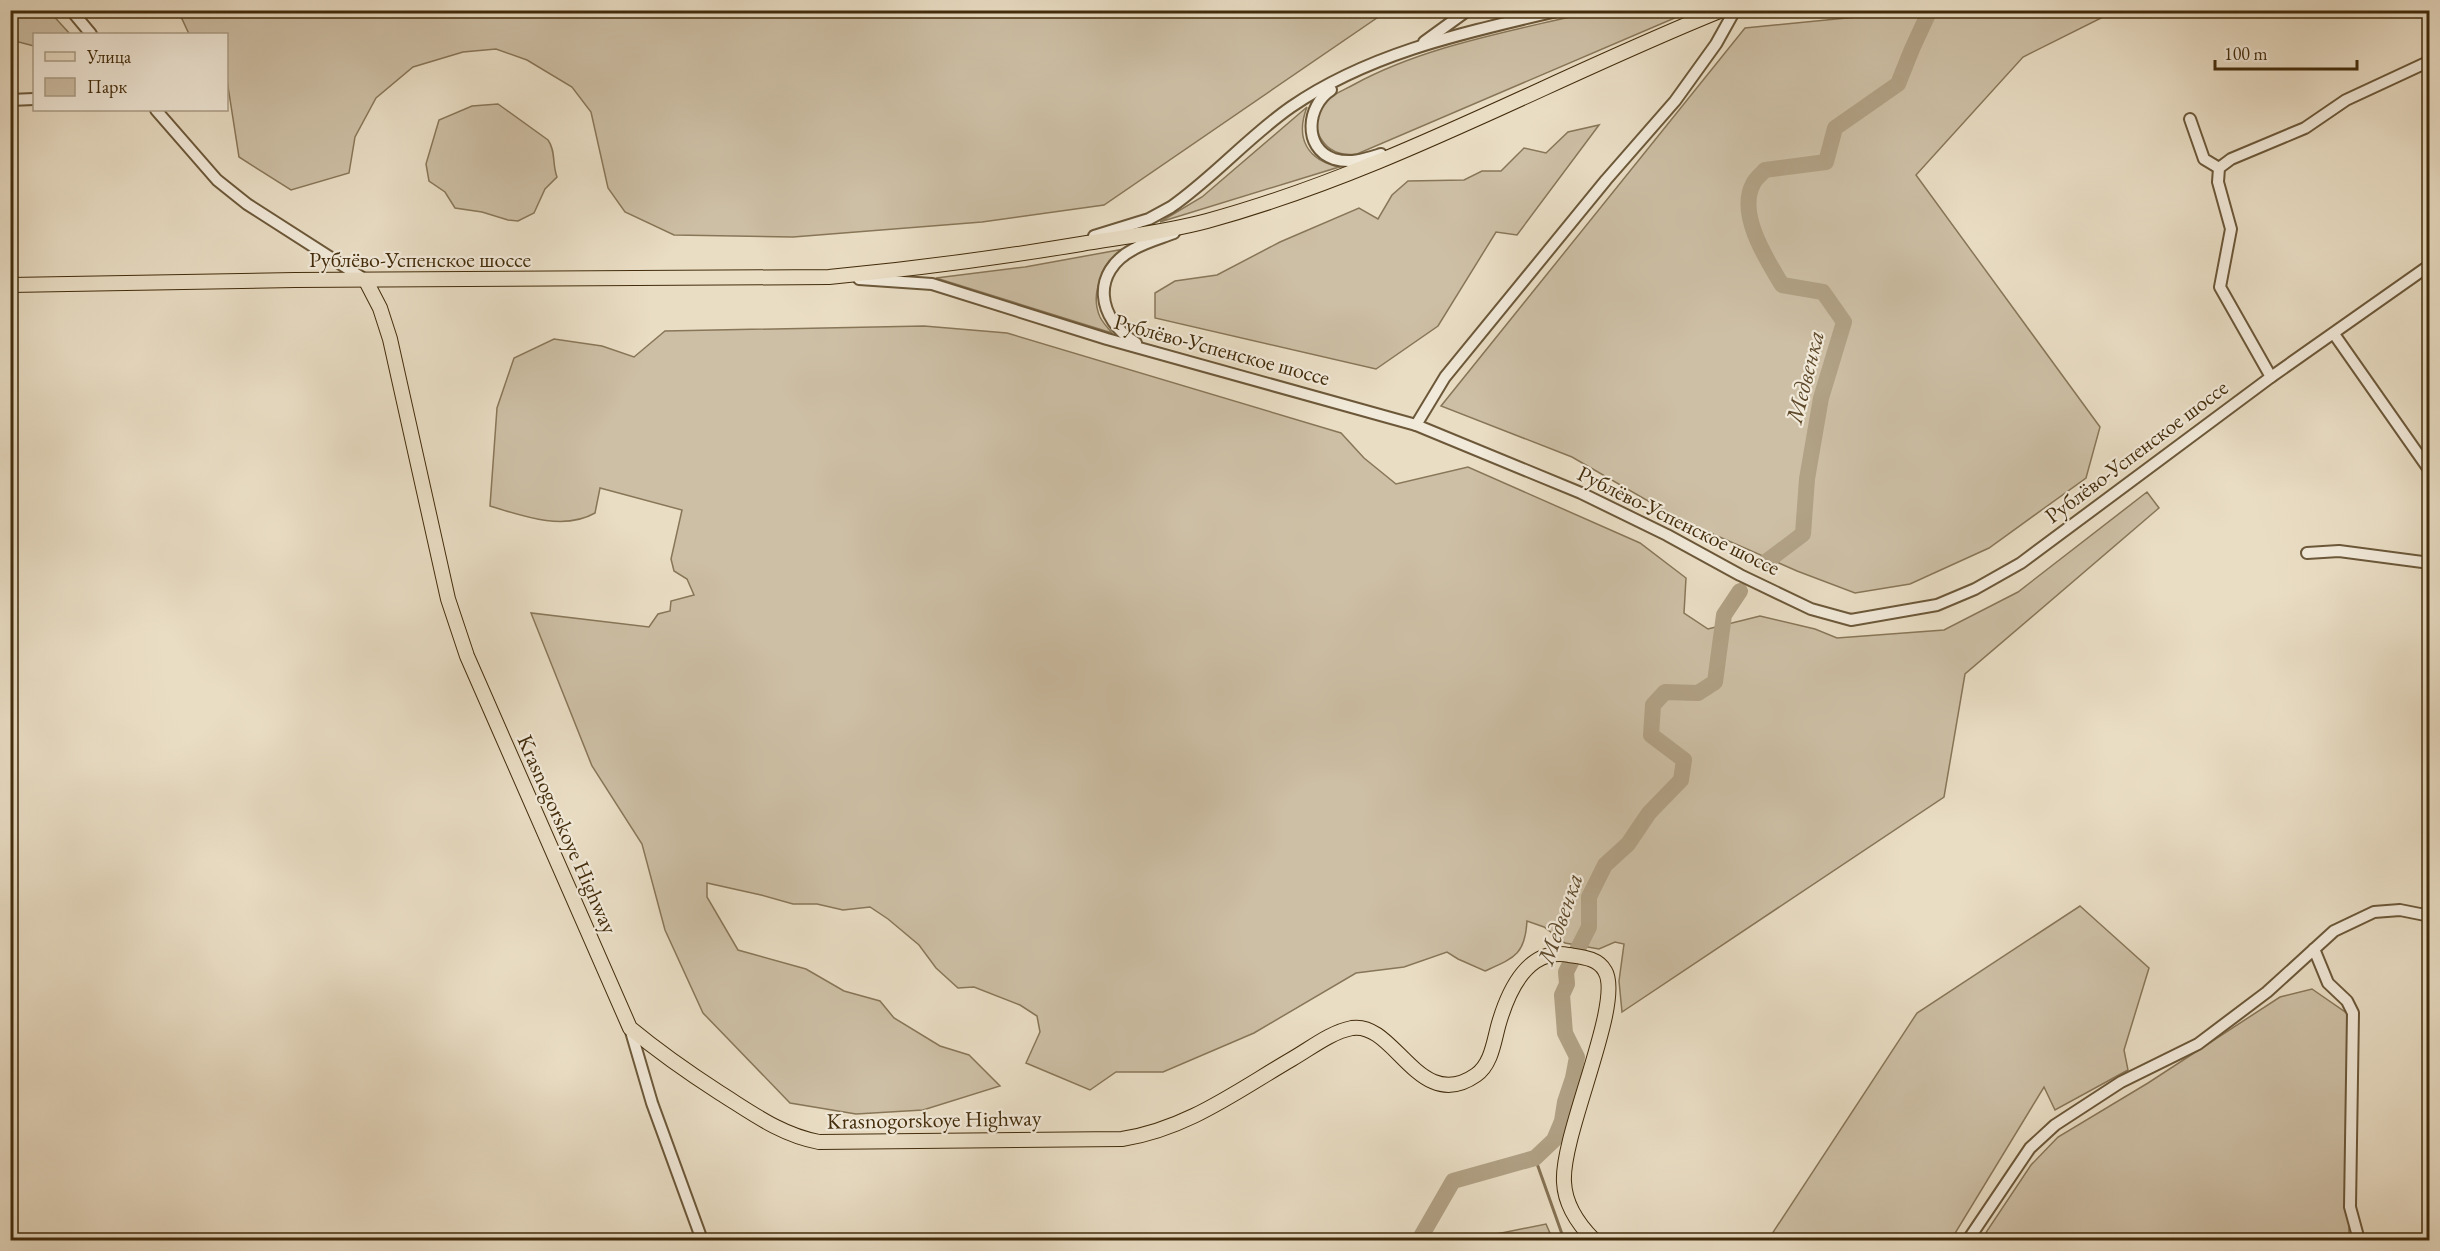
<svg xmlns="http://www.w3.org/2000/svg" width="2440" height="1251" font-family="'EB Garamond',serif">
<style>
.green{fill:#cdbfa5;stroke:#887658;stroke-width:1.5}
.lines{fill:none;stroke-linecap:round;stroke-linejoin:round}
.stream{stroke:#857254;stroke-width:3}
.river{stroke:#b1a185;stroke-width:16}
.minor-casing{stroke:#6c5839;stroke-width:14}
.major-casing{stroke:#432c0b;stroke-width:16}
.minor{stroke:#f1e9d9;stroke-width:10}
.major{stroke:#e9ddc4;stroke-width:14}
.labels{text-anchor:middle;stroke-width:4.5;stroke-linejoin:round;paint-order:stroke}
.street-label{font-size:22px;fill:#432c0b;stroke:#f1e9d9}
.water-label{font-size:24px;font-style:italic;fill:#5e492a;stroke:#f1e9d9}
</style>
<rect width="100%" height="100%" fill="#e9ddc4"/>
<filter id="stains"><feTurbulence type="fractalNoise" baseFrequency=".00333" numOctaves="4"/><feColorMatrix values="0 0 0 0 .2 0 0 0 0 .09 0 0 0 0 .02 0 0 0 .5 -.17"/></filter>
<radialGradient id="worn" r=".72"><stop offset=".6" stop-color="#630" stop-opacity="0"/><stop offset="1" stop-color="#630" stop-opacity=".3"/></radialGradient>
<g class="green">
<path d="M1928,10L2189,11L2166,17H2103L2023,57L1916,175L2100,427L2086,478L1989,548L1910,584L1855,593L1797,571L1681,520L1572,457L1441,406L1745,28Z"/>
<path d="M10,11H49L70,34H34V46L15,41L11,42Z"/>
<path d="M176,11H1387L1104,205L982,222L793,237L674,235L625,212L608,188L591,112L572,87L527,60L496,49L463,52L413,67L376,98L355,137L349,173L291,190L239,157L227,80L226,34H189L182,19Z"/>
<path d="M1594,11H1691L1357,154C1345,156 1332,153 1324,143C1314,131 1314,113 1326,101C1333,94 1344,90 1353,85C1426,45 1514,31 1594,11Z"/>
<path d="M498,104L548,140C556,151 552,164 557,177L545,189L534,213L518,221L508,220L482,212L455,208L445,192L429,181L426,164L439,120L472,106Z"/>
<path d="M1307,107C1295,138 1307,160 1339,167L1160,222L1202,197Z"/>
<path d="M1599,125L1517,235L1496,232L1438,326L1376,369L1155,318V293L1175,281L1217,275L1280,242L1359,208L1378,219L1392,195L1408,181L1464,180L1482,171H1501L1524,148L1546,153L1568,132Z"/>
<path d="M1124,249C1104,264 1089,292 1100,317C1103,323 1108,328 1112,333L936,278L1025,267Z"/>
<path d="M924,326L1007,333L1341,433L1364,458L1396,484L1468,467L1640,543L1686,578L1684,613L1708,629L1760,616L1815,629L1837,638L1944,630L2018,592L2147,492L2159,508L1965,674L1944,797L1622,1012L1619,981L1624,944L1615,942L1599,949L1565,943L1544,927L1527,921C1525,955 1514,958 1485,971L1458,959L1447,952L1404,967L1356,973L1254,1033L1163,1072H1116L1090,1090L1026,1063L1040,1032L1037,1016L1020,1005L974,987L958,988L936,968L919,945L888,919L870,907L843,910L817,904H793L761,895L707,883V897L738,950L806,969L844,991L880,1001L894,1018L940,1046L969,1055L1000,1086L923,1110L856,1114L790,1103L703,1013L665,930L642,844L592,766L531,613L649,627L658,614L670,611L671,601L694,595L687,579L674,571L671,559L682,510L600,488L595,513C564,531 522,516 490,506L497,408L514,358L554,339L602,346L634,357L665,331Z"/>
<path d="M2080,906L2149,968L2124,1050L2128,1070L2055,1110L2044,1087L1951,1240H1768L1917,1013Z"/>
<path d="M2312,989L2348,1014L2349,1240H1981L2031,1165L2058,1137L2148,1083L2280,997Z"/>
<path d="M1546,1224L1553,1240H1467Z"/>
</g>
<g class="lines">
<path class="stream" d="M1535,1158L1562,1234L1567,1240"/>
<g class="river">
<path d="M1766,562L1803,534L1807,479L1821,398L1844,322L1823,292L1782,285C1767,260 1737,214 1753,184C1755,179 1761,174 1765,170L1826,162L1835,128L1898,84L1912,49L1930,10"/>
<path d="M1419,1240L1453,1181L1535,1158L1554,1140L1562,1121L1565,1102L1573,1078L1577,1057L1565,1033L1562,995L1567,984L1566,972L1589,927V897L1605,865L1628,844L1649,813L1681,780L1684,760L1651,735L1653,705L1665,692L1698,693L1715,682L1724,615L1740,591"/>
</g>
<g class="minor-casing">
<g id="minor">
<path d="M71,10L91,34"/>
<path d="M1424,42L1468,10"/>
<path d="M1331,90C1307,105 1302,148 1334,159C1351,164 1365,159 1381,154"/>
<path d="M10,100L34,99"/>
<path d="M156,110L217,180L247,204L364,279"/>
<path d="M2190,119L2204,159L2219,168"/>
<path d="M1094,236L1149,219L1171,207C1214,177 1248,137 1291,107C1371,52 1467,32 1561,10"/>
<path d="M859,279L932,284L1107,339L1416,425L1581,493L1667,535L1740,575L1811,609L1851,620L1937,605L1975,589L2021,563L2271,377L2430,265"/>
<path d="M2334,334L2430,471"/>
<path d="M1136,343C1097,319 1090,272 1134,249C1146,242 1161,238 1174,233"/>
<path d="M2271,377L2220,287L2231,229L2218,182L2219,168L2231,159L2305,128L2346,100L2430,61"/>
<path d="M1416,425L1445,377L1606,180L1675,101L1716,44L1735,10"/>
<path d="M2307,553L2339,551L2430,563"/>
<path d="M2314,949L2328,983L2347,1001L2353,1013L2350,1207L2359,1240"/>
<path d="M630,1028L652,1103L702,1240"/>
<path d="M1968,1240L2030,1148L2055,1125L2121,1082L2198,1044L2267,992L2334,931L2374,912L2400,910L2430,916"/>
</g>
</g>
<g class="major-casing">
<g id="major">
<path d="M366,281L380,308L390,339L448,599L467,656L630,1028C659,1052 689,1073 720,1093C752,1113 781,1135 819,1142L1122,1139C1187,1129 1237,1091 1292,1059C1311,1048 1331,1032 1352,1028C1395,1021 1419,1115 1476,1075C1492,1064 1494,1040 1499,1023C1509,989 1529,947 1569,955C1582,957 1598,958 1605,971C1624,1002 1561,1134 1564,1182C1565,1205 1578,1224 1594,1240"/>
<path d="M10,285L295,280L829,277C913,269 997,258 1081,244C1123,237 1166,232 1207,221C1387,172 1550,79 1722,10"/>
</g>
</g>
<use href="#minor" class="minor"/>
<use href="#major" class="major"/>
</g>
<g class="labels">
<g class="street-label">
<text x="420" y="267">Рублёво-Успенское шоссе</text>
<text transform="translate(1222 349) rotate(15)" y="8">Рублёво-Успенское шоссе</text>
<text transform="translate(2136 451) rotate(-37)" y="8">Рублёво-Успенское шоссе</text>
<text transform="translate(1679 520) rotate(26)" y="8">Рублёво-Успенское шоссе</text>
<text transform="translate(568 834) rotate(66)" y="8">Krasnogorskoye Highway</text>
<text transform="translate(934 1119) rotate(-1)" y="8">Krasnogorskoye Highway</text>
</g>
<g class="water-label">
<text transform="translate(1805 377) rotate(-76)" y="8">Медвенка</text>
<text transform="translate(1560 919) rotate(-71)" y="8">Медвенка</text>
</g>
</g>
<rect width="2440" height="1251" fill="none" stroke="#e9ddc4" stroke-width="36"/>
<rect x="12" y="12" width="2416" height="1227" fill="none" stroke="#432c0b" stroke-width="3"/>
<rect x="18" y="18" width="2404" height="1215" fill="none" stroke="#432c0b" stroke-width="1.5"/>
<rect x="33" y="33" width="195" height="78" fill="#f1e9d9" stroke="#ab9d87" stroke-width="1.5"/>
<rect x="45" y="52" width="30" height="9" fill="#e9ddc4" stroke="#ab9d87" stroke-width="1.5"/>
<text x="87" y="63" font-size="18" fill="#432c0b">Улица</text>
<rect x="45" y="78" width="30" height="18" fill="#cdbfa5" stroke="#ab9d87" stroke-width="1.5"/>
<text x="87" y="93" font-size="18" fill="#432c0b">Парк</text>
<path d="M2215 60v9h142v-9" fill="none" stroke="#432c0b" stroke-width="3"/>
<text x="2224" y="60" font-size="18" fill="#432c0b" stroke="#f1e9d9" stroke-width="4.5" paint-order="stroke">100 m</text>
<rect width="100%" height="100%" filter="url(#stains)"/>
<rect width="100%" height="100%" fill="url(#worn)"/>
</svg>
